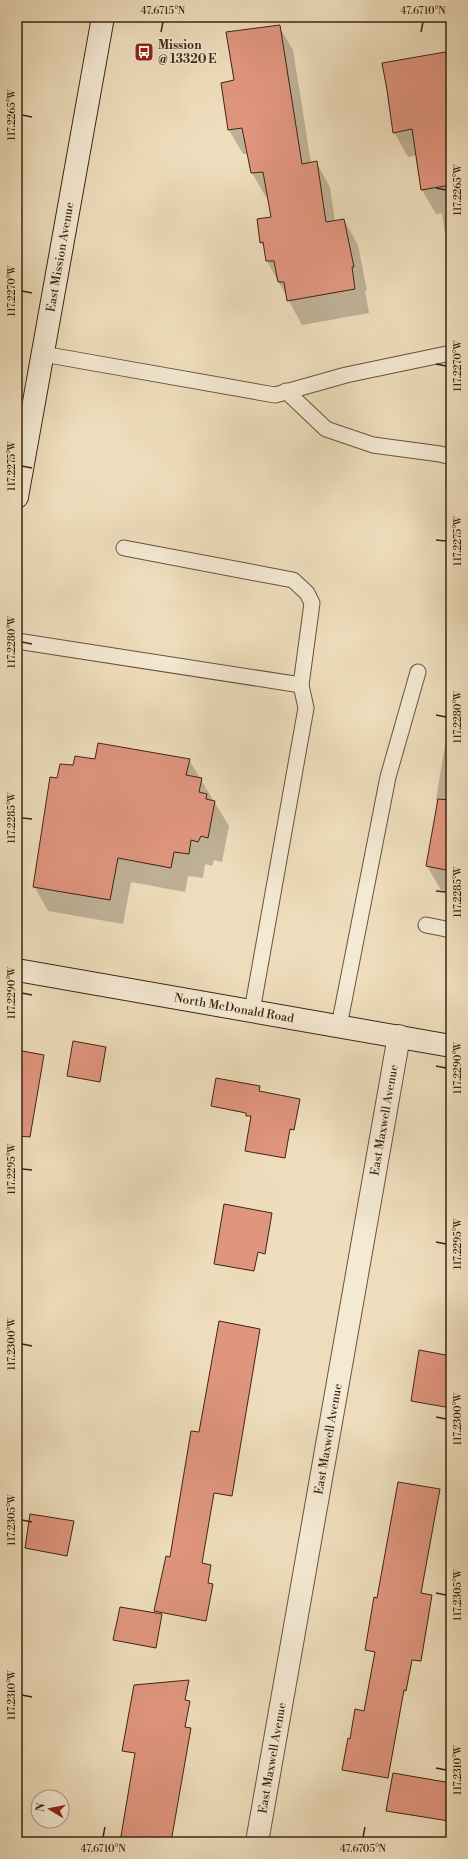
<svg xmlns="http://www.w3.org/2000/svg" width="468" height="1859" font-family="'Libre Bodoni',serif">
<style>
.shadow{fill:#0003}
.building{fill:#e0957f;stroke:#3d2511}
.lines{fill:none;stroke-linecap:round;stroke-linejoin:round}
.lane-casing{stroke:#69533c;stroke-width:17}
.street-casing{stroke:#69533c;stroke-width:24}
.secondary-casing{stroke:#3d2511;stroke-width:24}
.lane{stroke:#f4e9d3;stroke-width:15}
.street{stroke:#f4e9d3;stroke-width:22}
.secondary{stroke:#f4e9d3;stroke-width:22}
.ticks{fill:none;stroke:#3d2511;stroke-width:1.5}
.labels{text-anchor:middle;stroke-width:3;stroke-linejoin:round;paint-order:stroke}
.poi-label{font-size:12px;font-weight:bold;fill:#3d2511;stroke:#f4e9d3;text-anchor:start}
.street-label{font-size:12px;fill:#3d2511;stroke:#f4e9d3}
.neatline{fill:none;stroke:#3d2511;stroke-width:1.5}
.ticks-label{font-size:10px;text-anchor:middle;fill:#3d2511}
</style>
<rect width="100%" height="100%" fill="#eeddbc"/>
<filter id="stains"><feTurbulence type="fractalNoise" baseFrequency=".005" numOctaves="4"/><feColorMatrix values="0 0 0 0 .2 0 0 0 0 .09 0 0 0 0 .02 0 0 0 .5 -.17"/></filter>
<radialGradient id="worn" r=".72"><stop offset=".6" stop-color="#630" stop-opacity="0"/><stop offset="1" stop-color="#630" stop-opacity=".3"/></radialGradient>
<g class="shadow">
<path d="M279,26L293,50L311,163L316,162L330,187L335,222L344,220L358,245L367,291H365L369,313L302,325L267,261L265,249L261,242L272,218L268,197H266L252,173L248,154H243L229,130L222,84L236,81Z"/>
<path d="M451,54V243L445,233L442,213L436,214L422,190L417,155L408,157L394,132Z"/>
<path d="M451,731V892L441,890L427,866L438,805L436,800L446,739L449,740Z"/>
<path d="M96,760H189L229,826L222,862L214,860L212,866L205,864L203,878L188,876L185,892L131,882L123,924L48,911L34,886L58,779L73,766Z"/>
</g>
<g class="building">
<path d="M280,25L302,164L317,161L326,222L344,219L354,267H352L355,289L287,301L284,282H278L274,261H266L263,242L260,243L257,219L271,217L263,172L251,173L242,128L228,130L221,83L234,80L226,32Z"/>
<path d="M451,51V185L421,190L412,129L393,133L387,90L382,63Z"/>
<path d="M98,743L190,759L186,775L202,778L199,792L207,794L206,799L215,801L208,838L201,836L198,842L191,840L189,854L174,852L171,868L118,858L110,900L33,887L50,777L57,778L60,764L73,765L75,756L95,759Z"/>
<path d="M438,799L451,800V871L426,866Z"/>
<path d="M73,1041L106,1047L100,1082L67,1076Z"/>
<path d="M17,1050L44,1055L30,1137L17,1136Z"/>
<path d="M216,1078L260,1086L259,1091L300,1099L294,1130L290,1129L285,1158L245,1151L251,1116H246V1113L211,1106Z"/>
<path d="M224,1204L272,1213L265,1254L258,1252L254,1271L214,1264Z"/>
<path d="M219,1321L260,1329L232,1496L214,1493L202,1563L211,1565L208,1583L213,1584L206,1621L154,1611L166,1556L170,1557L191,1431L199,1432Z"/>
<path d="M419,1350L451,1356V1408L411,1401Z"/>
<path d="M398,1482L440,1489L421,1593L432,1595L421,1661L412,1660L406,1691L404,1690L388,1778L342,1770L348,1738L350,1739L355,1709L364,1711L375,1652L365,1650L374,1597L377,1598Z"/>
<path d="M30,1514L74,1521L67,1556L25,1548Z"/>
<path d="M120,1607L162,1614L156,1648L113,1640Z"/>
<path d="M189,1680L185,1700L190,1701L185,1727L191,1728L171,1842H120L135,1753L122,1751L134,1685Z"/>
<path d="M393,1773L451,1783V1809L449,1821L386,1811Z"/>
</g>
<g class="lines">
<g class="lane-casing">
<g id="lane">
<path d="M43,354L275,395L346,375L451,353"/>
<path d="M286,391L326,429L373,445L440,454L451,457"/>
<path d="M124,548L293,580L307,593L312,603L301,685L306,708L252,1011"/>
<path d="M17,641L301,685"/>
<path d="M426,925L451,930"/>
<path d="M339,1026L388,777L418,672"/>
</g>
</g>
<g class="street-casing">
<path id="street" d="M257,1842L399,1036"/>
</g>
<g class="secondary-casing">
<g id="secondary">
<path d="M17,497L103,17"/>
<path d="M17,970L451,1046"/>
</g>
</g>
<use href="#lane" class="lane"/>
<use href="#street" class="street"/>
<use href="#secondary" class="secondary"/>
</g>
<path class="ticks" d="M161,32L163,22M421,32L423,22M22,115L32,117M436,188L446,190M22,291L32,293M436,364L446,366M22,466L32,468M436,540L446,541M22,642L32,644M436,715L446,717M22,818L32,819M436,891L446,892M22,993L32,995M436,1066L446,1068M22,1169L32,1170M436,1242L446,1244M22,1344L32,1346M436,1417L446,1419M22,1520L32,1522M436,1593L446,1595M22,1695L32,1697M436,1768L446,1770M103,1837L105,1827M363,1837L365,1827"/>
<defs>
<g id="bus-square" transform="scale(1)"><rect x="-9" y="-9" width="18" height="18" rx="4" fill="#8f2418" stroke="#f4e9d3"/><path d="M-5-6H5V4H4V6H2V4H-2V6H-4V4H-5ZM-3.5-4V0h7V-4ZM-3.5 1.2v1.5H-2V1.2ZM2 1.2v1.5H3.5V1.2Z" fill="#fff"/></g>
</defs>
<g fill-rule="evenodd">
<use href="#bus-square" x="144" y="52"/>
</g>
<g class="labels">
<g class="poi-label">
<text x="158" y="49">Mission<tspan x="158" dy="14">@ 13320 E</tspan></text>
</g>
<g class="street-label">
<text transform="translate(60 257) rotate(-80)" y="4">East Mission Avenue</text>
<text transform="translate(234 1008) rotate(10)" y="4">North McDonald Road</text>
<text transform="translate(384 1120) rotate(-80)" y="4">East Maxwell Avenue</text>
<text transform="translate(328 1439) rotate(-80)" y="4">East Maxwell Avenue</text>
<text transform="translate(272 1758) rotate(-80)" y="4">East Maxwell Avenue</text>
</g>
</g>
<rect width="468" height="1859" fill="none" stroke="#eeddbc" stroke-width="44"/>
<g transform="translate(50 1809) rotate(280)"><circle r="19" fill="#f4e9d3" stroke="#ab9b85"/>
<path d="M0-3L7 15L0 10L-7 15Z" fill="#8f2418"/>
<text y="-6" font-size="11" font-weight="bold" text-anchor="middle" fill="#3d2511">N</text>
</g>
<rect x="22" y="22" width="424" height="1815" class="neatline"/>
<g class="ticks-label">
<text x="163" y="14">47.6715°N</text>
<text x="423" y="14">47.6710°N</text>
<text transform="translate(11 115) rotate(-90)" y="4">117.2265°W</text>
<text transform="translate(457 190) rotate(-90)" y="4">117.2265°W</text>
<text transform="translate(11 291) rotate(-90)" y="4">117.2270°W</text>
<text transform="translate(457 366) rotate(-90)" y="4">117.2270°W</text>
<text transform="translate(11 466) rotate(-90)" y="4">117.2275°W</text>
<text transform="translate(457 541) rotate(-90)" y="4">117.2275°W</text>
<text transform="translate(11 642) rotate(-90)" y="4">117.2280°W</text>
<text transform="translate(457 717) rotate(-90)" y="4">117.2280°W</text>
<text transform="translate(11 818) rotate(-90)" y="4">117.2285°W</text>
<text transform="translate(457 892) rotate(-90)" y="4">117.2285°W</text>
<text transform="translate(11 993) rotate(-90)" y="4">117.2290°W</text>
<text transform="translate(457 1068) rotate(-90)" y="4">117.2290°W</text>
<text transform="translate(11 1169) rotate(-90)" y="4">117.2295°W</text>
<text transform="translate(457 1244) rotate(-90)" y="4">117.2295°W</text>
<text transform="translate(11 1344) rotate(-90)" y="4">117.2300°W</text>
<text transform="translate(457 1419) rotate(-90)" y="4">117.2300°W</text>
<text transform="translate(11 1520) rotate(-90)" y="4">117.2305°W</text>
<text transform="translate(457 1595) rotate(-90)" y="4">117.2305°W</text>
<text transform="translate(11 1695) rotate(-90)" y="4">117.2310°W</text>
<text transform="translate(457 1770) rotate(-90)" y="4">117.2310°W</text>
<text x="103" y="1852">47.6710°N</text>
<text x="363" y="1852">47.6705°N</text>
</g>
<rect width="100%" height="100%" filter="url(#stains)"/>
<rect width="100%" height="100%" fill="url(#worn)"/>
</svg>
